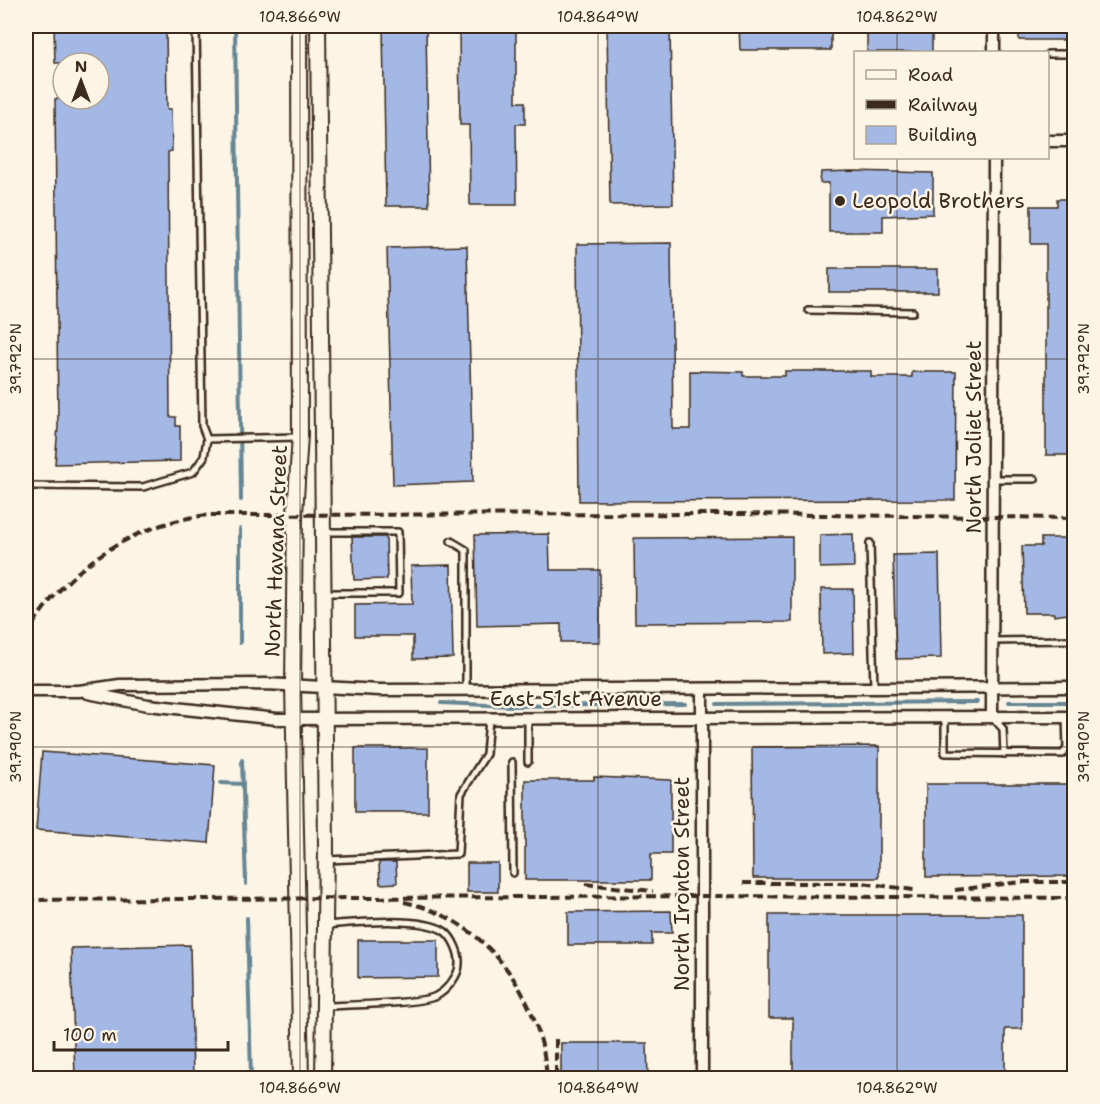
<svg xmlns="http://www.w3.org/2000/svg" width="1100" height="1104" font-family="'Shantell Sans',sans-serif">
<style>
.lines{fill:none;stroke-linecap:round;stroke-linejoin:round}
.stream{stroke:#668694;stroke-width:4}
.building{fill:#a4b8e6;stroke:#3b2a1e;stroke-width:1.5}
.lane-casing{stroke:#3b2a1e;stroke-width:10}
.street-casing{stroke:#3b2a1e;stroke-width:15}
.secondary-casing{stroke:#3b2a1e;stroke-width:18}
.lane{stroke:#fcf5e5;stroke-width:5}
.street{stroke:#fcf5e5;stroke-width:10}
.secondary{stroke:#fcf5e5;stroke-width:14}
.rail{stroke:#3b2a1e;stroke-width:4;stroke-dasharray:9 4.5;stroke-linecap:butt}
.ticks{fill:none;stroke:#3b2a1e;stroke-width:1.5;stroke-opacity:0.45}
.poi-dot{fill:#3b2a1e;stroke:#fcf5e5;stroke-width:2}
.labels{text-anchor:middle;stroke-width:5;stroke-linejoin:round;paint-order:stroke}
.poi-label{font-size:21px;fill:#3b2a1e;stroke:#fcf5e5;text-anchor:start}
.street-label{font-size:21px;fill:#3b2a1e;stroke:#fcf5e5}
.neatline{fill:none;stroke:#3b2a1e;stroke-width:2}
.ticks-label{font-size:15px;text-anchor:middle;fill:#3b2a1e}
</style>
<rect width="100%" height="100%" fill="#fcf5e5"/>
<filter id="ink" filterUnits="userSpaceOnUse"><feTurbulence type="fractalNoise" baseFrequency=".0167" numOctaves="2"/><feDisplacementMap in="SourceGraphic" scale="12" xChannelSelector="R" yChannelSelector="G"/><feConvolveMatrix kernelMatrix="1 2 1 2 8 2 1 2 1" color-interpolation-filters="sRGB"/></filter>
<g filter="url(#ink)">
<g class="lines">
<g class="stream">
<path d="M235,26L241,500"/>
<path d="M240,529V643"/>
<path d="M1009,702H1074"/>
<path d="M441,703L513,706L685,704"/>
<path d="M717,704L977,702"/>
<path d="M242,760L246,884"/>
<path d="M221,783L243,784"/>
<path d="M247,918L251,1078"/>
</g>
</g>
<g class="building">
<path d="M54,26H166L167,109H171L172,151L168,152L170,417H176V426H180V461L55,464L58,426L55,99H99V63H55Z"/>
<path d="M383,26H426L429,206H386Z"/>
<path d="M459,26H516V102H525V124H516L517,205H470L469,125H460Z"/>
<path d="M607,26H670L673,204L610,205Z"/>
<path d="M739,26H831V50H740Z"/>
<rect x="867" y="26" width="65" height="26"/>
<rect x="1019" y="26" width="55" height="14"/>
<path d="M852,171L933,173V214L883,216V232H829V183H820L821,172Z"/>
<path d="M1057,199H1074V455H1046V244H1031V206H1057Z"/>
<path d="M671,243L673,429H690V371L743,372V376H785V371H871V377H912V372H956L955,500L579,501L577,244Z"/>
<path d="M467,246L473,482L393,485L387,248Z"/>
<rect x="829" y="269" width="109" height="23"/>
<path d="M549,534L550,570H600V642H561V624L477,626L475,535Z"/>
<path d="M853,534L854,567L820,568V535Z"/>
<path d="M352,537H386L387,579L354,580Z"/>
<path d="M792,537V622L635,623L634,538Z"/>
<path d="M1041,538H1074V613L1054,616V613H1024L1022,546H1041Z"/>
<path d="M939,554L941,658L896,659L893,555Z"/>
<path d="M451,565L453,658L413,659V636H355V605L412,604L411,566Z"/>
<path d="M821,589H853L854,653L822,654Z"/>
<path d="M879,746V878H753L752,747Z"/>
<rect x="355" y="748" width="73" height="64"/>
<path d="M42,752L215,765L209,843L36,830Z"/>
<path d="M594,777L671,780V854H651V880H525V780H594Z"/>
<path d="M926,784H1074V876L926,877Z"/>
<path d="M379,862H396L397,883L380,884Z"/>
<rect x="467" y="863" width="31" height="29"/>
<path d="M671,911L672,933H652V945H568V912Z"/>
<path d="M769,915H1022V1029H1005V1073H793V1018H769Z"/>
<path d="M358,940H438V977L358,978Z"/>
<path d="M190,945L193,1078H75L71,948Z"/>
<path d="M561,1043H647L648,1078H561Z"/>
</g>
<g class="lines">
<g class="lane-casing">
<g id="lane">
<path d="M196,26L202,426L207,439"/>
<path d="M1048,54H1074"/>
<path d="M808,310L913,312"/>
<path d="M993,479H1035"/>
<path d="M26,486L143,487L193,472L204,457L207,439L299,437"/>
<path d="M324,532H398L399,593H325"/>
<path d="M451,541L466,550V690"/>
<path d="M870,543L874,688"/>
<path d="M992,641L1074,640"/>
<path d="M945,717V753L1063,754L1067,748L1066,717"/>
<path d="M993,718L1003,729L1004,754"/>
<path d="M512,762L513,873"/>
<path d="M528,762V719"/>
<path d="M327,860L458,854L461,794L486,754L489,719"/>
<path d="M326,925C352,923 423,916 444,931C453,937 460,954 459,964C459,976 446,991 436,996C422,1004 346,1005 326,1006"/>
</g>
</g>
<g class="street-casing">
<g id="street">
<path d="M994,52V26"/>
<path d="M1048,141H1074"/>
<path d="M702,689V1078"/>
<path d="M26,691H79L120,685L266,684L380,690L1074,687"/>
<path d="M88,693L148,705L277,719L1074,717"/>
<path d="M992,717L994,158"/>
</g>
</g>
<g class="secondary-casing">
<g id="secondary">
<path d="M299,26L300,435L295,514L293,685L301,1078"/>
<path d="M318,26L326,848L323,1078"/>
</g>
</g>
<use href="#lane" class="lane"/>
<use href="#street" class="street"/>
<use href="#secondary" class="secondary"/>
<g class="rail">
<path d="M26,636C64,569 131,524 208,515L738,514L1074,518"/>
<path d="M743,883H863L914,890"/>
<path d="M585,884L653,891"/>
<path d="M955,890L1021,882H1074"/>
<path d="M26,900L701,896L1074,898"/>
<path d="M404,902C487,919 541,997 547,1078"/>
<path d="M556,1039V1078"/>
</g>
</g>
</g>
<path class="ticks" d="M300,26V1078M598,26V1078M897,26V52M897,158V1078M26,359H1074M26,747H1074"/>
<circle class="poi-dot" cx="840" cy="201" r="6"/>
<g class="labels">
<g class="poi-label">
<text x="852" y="208">Leopold Brothers</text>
</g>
<g class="street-label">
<text transform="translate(974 437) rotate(-90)" y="7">North Joliet Street</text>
<text transform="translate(276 551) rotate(-88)" y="7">North Havana Street</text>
<text x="576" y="706">East 51st Avenue</text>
<text transform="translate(682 884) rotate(-90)" y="7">North Ironton Street</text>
</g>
</g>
<rect width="1100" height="1104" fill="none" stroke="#fcf5e5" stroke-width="66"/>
<rect x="854" y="51" width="195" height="108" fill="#fcf5e5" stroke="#afa495" stroke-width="1.5"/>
<rect x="866" y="70" width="30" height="9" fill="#fcf5e5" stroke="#afa495" stroke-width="1.5"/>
<text x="908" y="81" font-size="18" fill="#3b2a1e">Road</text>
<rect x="866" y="100" width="30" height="9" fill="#3b2a1e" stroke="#afa495" stroke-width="1.5"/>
<text x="908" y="111" font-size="18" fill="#3b2a1e">Railway</text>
<rect x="866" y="126" width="30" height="18" fill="#a4b8e6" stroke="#afa495" stroke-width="1.5"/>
<text x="908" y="141" font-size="18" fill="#3b2a1e">Building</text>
<g transform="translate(81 81)"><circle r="28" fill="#fcf5e5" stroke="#afa495" stroke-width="1.5"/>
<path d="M0-4.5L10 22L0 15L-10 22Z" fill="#3b2a1e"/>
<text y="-9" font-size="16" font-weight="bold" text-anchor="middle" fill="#3b2a1e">N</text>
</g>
<path d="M54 1041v9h174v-9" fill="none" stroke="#3b2a1e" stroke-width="3"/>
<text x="63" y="1041" font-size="18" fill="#3b2a1e" stroke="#fcf5e5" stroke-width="4.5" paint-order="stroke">100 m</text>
<rect x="33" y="33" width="1034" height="1038" class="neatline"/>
<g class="ticks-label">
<text x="300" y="22">104.866°W</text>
<text x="598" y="22">104.864°W</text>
<text x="897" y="22">104.862°W</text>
<text transform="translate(16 359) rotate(-90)" y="5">39.792°N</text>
<text transform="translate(1084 359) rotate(-90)" y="5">39.792°N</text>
<text transform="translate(16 747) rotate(-90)" y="5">39.790°N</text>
<text transform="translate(1084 747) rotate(-90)" y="5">39.790°N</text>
<text x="300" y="1093">104.866°W</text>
<text x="598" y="1093">104.864°W</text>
<text x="897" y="1093">104.862°W</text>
</g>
</svg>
